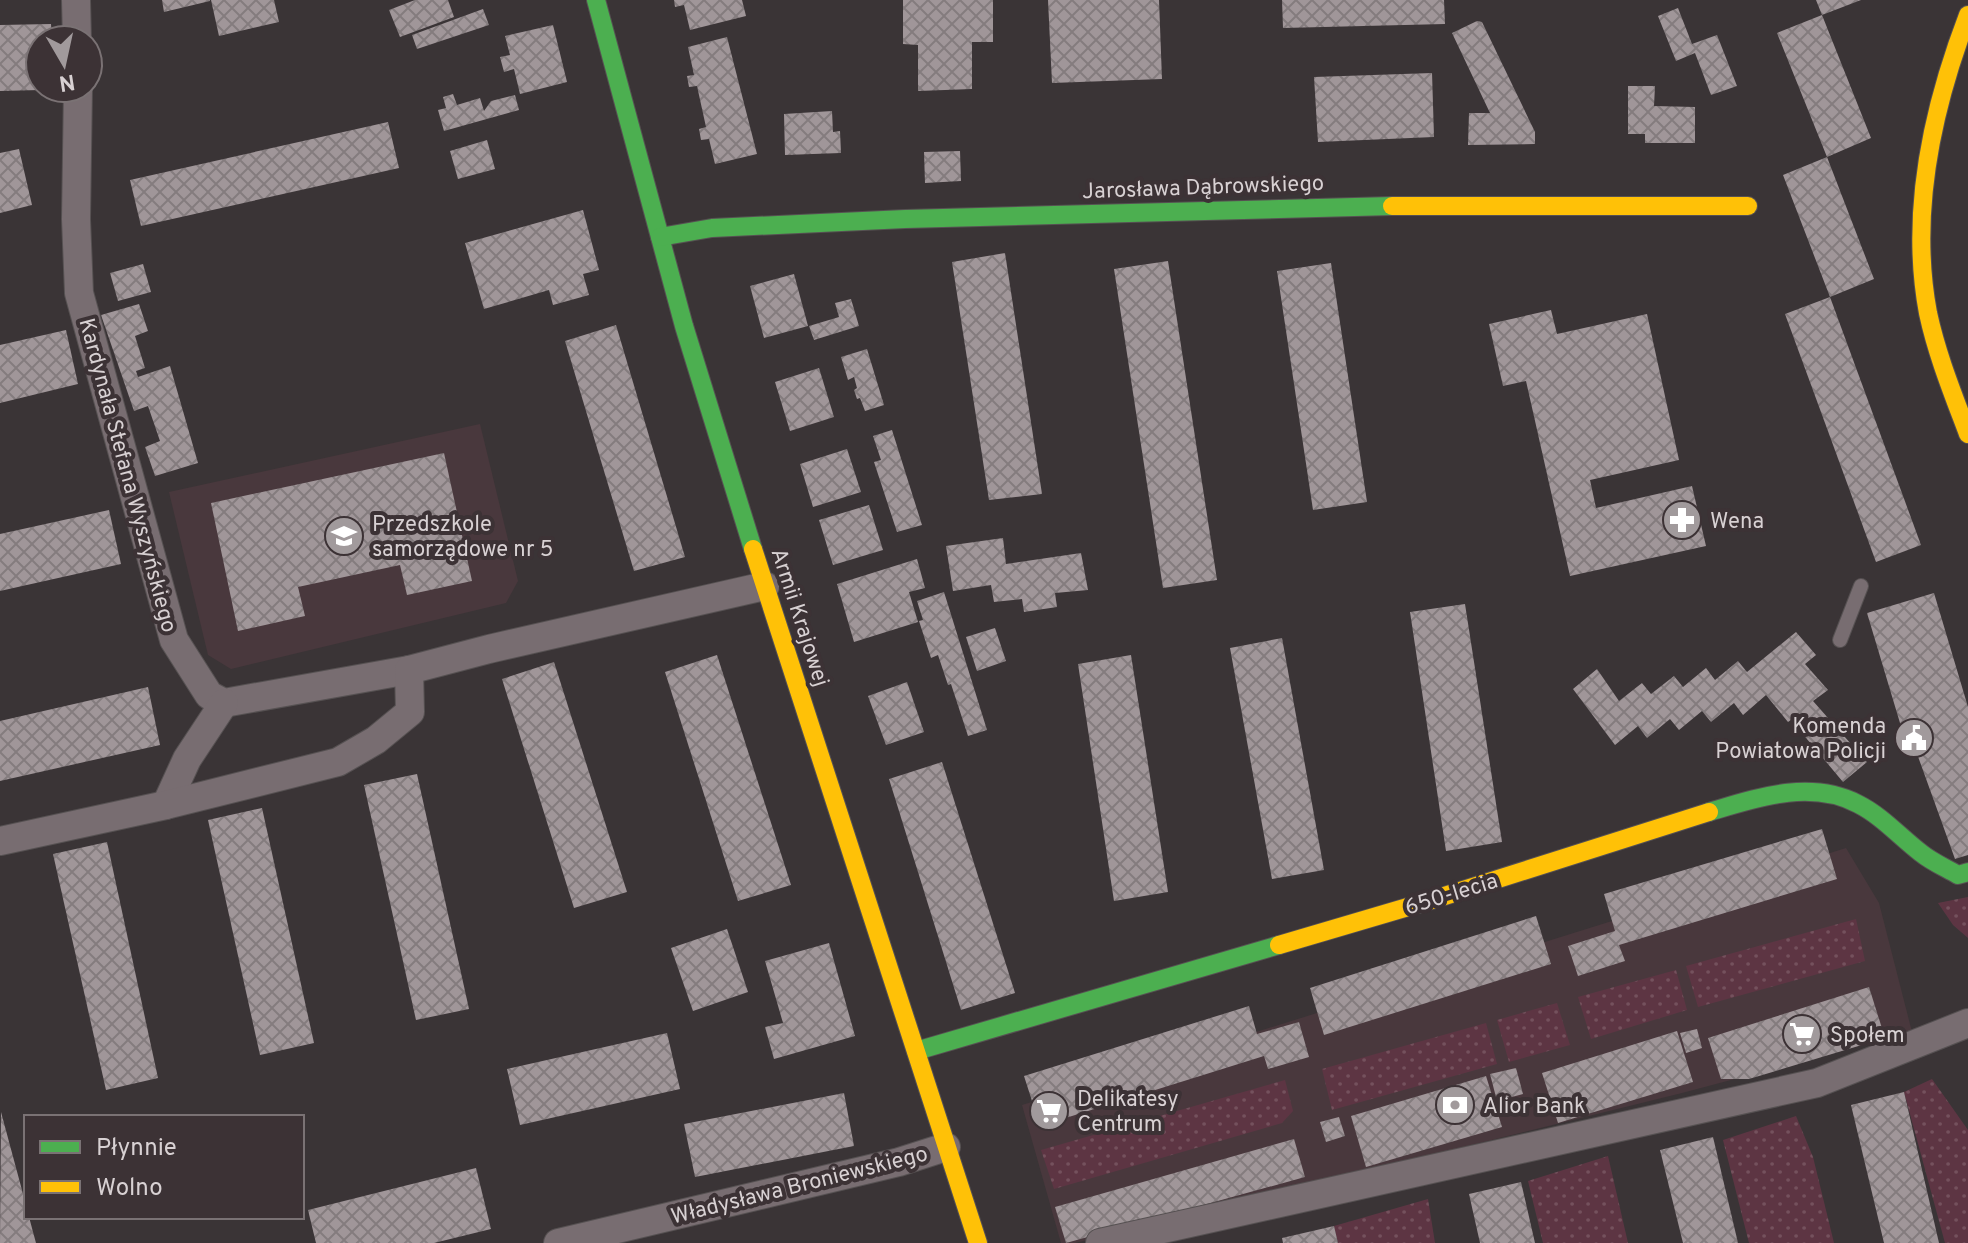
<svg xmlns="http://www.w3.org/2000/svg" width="1968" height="1243" font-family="Overpass,sans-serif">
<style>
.built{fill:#49383d}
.grass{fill:url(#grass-dots)}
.building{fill:url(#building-cross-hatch)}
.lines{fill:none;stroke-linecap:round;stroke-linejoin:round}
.lane-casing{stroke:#565152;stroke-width:16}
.street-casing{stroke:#565152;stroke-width:30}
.fast-casing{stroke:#565152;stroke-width:20}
.slow-casing{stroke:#565152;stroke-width:20}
.lane{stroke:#786d71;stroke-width:14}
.street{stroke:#786d71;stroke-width:28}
.fast{stroke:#4caf50;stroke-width:18}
.slow{stroke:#ffc107;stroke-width:18}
.labels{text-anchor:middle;stroke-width:8;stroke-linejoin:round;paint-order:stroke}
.street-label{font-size:22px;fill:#d8d1d3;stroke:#3c3235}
.poi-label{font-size:22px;fill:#d8d1d3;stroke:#3c3235;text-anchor:start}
</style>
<defs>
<pattern id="grass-dots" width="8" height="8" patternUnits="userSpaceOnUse" patternTransform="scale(2)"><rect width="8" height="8" fill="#5d3543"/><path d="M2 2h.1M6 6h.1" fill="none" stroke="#74515d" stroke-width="1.8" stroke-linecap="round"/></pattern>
<pattern id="building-cross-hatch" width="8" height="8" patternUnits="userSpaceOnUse" patternTransform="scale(2)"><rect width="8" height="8" fill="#a09699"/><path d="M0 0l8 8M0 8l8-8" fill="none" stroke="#847c7e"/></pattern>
</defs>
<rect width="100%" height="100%" fill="#3a3436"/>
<g class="built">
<path d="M480,424L518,581L506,603L231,669L208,655L169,492Z"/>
<path d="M1846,848L1879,903L1912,1032L1682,1093L1075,1243H1061L1022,1105Z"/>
</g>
<g class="grass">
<path d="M1968,897V938L1953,925L1938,903Z"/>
<path d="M1856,919L1865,961L1698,1007L1686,966Z"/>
<path d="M1676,970L1687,1010L1591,1039L1578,997Z"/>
<path d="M1557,1003L1570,1045L1509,1062L1497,1020Z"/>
<path d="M1486,1023L1497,1064L1332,1110L1322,1069Z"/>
<path d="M1932,1079L1968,1130V1243H1945L1904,1092Z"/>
<path d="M1285,1080L1293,1111L1282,1123L1054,1189L1041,1150Z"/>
<path d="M1796,1116L1813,1157L1834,1243H1749L1723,1140Z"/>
<path d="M1608,1156L1628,1243H1543L1528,1181Z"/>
<path d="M1428,1199L1435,1243H1338L1334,1226Z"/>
</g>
<g class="building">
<path d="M162,0H210V1L164,12Z"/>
<path d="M211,0H274L279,22L219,36Z"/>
<path d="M415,0H448L454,17L400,37L389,10Z"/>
<path d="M674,0H742L746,16L690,30L684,5L675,7Z"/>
<path d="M903,0H993V42H972V89L918,91V45L903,44Z"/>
<path d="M1048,0H1159L1162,79L1052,83Z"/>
<path d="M1282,0H1444L1445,24L1283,28Z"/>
<path d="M1816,0H1861L1822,15Z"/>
<path d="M1678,8L1692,44L1717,35L1737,86L1711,95L1695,53L1676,61L1658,16Z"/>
<path d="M483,9L489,25L417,49L412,35Z"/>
<path d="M1822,15L1871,138L1827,157L1874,279L1830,297L1783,175L1827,157L1777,33Z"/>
<path d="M1477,21L1482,22L1535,132V144L1468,145L1469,113H1490L1452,33Z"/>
<path d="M51,24L52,40H40V90L0,91V25Z"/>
<path d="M553,25L567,82L520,94L514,69L504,72L500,57L510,55L505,36Z"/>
<path d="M727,37L757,154L715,164L709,139L701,140L699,129L706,127L697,86L689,87L687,76L694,75L688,47Z"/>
<path d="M1432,73L1434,137L1318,142L1314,77Z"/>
<path d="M1628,86H1655L1654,106L1695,107V143H1645V134H1628Z"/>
<path d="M453,94L457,105L480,98L484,111L491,101L515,95L519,110L444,131L438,110L446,108L443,97Z"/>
<path d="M832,111L833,132L840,131L841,153L785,155L784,114Z"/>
<path d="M388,122L399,168L141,226L130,180Z"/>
<path d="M487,140L495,169L458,179L450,151Z"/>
<path d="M19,149L32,205L0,213V153Z"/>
<path d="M960,151L961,181L925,183L924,152Z"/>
<path d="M583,210L599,270L583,274L589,295L553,305L549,290L484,309L465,243Z"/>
<path d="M1005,253L1042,494L989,500L952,262Z"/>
<path d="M1168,261L1217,580L1163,588L1114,269Z"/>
<path d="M1331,263L1367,502L1313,510L1277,271Z"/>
<path d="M143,264L151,292L118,301L110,273Z"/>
<path d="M794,274L808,326L764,338L750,286Z"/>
<path d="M1830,297L1921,545L1876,562L1785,314Z"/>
<path d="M851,299L859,326L814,340L809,326L839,317L835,303Z"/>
<path d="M139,304L148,331L135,336L145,368L136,371L138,377L170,366L198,463L155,476L145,447L160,441L148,406L134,411L101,315Z"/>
<path d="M1551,310L1557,334L1647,314L1679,460L1590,480L1596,508L1692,486L1706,546L1570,576L1526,381L1503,386L1489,324Z"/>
<path d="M616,325L685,557L634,571L565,341Z"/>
<path d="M66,330L78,384L0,403V345Z"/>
<path d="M867,349L884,405L865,411L860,398L857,399L854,390L857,388L854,377L848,380L841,357Z"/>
<path d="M819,368L834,417L790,431L775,382Z"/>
<path d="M892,430L922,525L897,532L874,462L881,460L873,436Z"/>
<path d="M847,449L861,492L813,507L800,464Z"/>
<path d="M444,453L472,581L407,595L400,565L298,587L305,616L238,631L211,503Z"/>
<path d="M869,505L883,550L833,565L819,520Z"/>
<path d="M109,510L121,564L0,591V534Z"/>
<path d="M1003,538L1006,564L1081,553L1088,590L1055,593L1057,607L1024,612L1022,599L994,602L991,585L953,591L946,546Z"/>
<path d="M917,559L925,588L909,592L918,622L854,642L837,584Z"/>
<path d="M944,592L987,730L968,736L951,684L948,685L938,655L931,658L919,621L923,620L917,601Z"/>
<path d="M1934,593L1968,707V855L1955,859L1916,751L1909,753L1867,613Z"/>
<path d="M1465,604L1502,842L1446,851L1410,612Z"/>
<path d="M995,628L1006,661L977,671L966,637Z"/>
<path d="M1796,632L1816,655L1805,664L1828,690L1813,701L1867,762L1843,782L1791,720L1788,722L1766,695L1743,715L1734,703L1711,722L1702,711L1679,730L1670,719L1647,738L1638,726L1615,745L1573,689L1597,669L1619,701L1642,683L1651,694L1674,676L1683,687L1706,668L1715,680L1738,661L1747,672Z"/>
<path d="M1282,638L1324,870L1272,879L1230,648Z"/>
<path d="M717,655L791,885L738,901L665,672Z"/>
<path d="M1131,655L1168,892L1114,901L1078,664Z"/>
<path d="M554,662L627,892L574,908L502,679Z"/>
<path d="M907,682L924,732L886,745L868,696Z"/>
<path d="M148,687L160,745L0,781V721Z"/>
<path d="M942,762L1015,993L961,1010L889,779Z"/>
<path d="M417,774L469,1009L416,1020L364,785Z"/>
<path d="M262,808L314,1043L260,1055L208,820Z"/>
<path d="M1822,829L1837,879L1619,945L1625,961L1578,976L1568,946L1615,931L1604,894Z"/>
<path d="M107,842L158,1078L106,1090L53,854Z"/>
<path d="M1536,916L1551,964L1324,1035L1310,988Z"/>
<path d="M727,929L748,992L693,1011L671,948Z"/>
<path d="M829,943L855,1036L774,1059L765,1027L783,1023L765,961Z"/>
<path d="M1869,987L1885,1038L1749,1079H1721L1708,1038Z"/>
<path d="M1249,1006L1257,1034L1299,1022L1309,1057L1268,1069L1264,1056L1040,1126L1024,1076Z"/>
<path d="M1697,1029L1702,1048L1686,1053L1680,1033Z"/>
<path d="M1677,1031L1693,1082L1558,1123L1542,1073Z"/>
<path d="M667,1033L680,1089L520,1125L507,1069Z"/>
<path d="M1516,1068L1523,1094L1497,1101L1490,1074Z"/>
<path d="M1486,1076L1502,1127L1366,1167L1351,1116Z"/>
<path d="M1904,1092L1939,1243H1884L1851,1105Z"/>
<path d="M844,1093L854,1146L695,1177L684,1124Z"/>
<path d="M1,1112L26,1205V1217H29L36,1243H0Z"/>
<path d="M1339,1117L1345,1136L1326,1142L1320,1122Z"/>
<path d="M1713,1137L1738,1243H1683L1660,1150Z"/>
<path d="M1294,1139L1305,1177L1066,1243L1055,1207Z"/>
<path d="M476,1168L491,1229L434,1243H316L308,1210Z"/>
<path d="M1521,1182L1535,1243H1480L1469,1194Z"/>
<path d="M1334,1226L1338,1243H1283L1282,1238Z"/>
</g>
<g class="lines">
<g class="lane-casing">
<path id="lane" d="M1840,640L1861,586"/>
</g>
<g class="street-casing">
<g id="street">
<path d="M76,0L77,40"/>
<path d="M78,88L76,219L79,293L174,640L209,695L224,703L409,670"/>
<path d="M166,805L187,759L224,703"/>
<path d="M0,841L166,805L338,762L376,740L410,712L409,670L489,649L765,586"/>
<path d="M558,1243L899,1162L946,1147"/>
<path d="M1100,1243L1817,1083L1968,1023"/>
</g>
</g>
<g class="fast-casing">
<g id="fast">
<path d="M596,0L684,326L753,549"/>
<path d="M660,237L712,228L905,219L1392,206"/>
<path d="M1709,812C1756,798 1810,779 1858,804C1882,816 1900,837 1921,853C1932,862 1946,868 1958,875L1968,872"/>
<path d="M916,1051L1279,945"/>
</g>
</g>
<g class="slow-casing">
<g id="slow">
<path d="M1968,15C1932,109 1909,212 1928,313C1937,355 1953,394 1968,434"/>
<path d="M1392,206H1748"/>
<path d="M753,549L978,1243"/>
<path d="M1279,945L1435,899L1709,812"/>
</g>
</g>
<use href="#lane" class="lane"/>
<use href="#street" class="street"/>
<use href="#fast" class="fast"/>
<use href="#slow" class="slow"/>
</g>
<defs>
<g id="pharmacy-disc" transform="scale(2)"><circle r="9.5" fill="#a19a9c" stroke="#3c3235"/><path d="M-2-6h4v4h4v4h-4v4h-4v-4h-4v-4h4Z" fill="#fff"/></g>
<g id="school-disc" transform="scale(2)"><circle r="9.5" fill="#a19a9c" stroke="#3c3235"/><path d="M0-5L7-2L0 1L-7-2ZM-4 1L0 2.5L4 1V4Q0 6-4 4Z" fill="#fff"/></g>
<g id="civic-disc" transform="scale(2)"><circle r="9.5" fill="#a19a9c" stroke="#3c3235"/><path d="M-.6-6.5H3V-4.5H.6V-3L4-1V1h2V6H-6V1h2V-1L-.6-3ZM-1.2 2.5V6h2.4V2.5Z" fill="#fff"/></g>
<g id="supermarket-disc" transform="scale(2)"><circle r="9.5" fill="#a19a9c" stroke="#3c3235"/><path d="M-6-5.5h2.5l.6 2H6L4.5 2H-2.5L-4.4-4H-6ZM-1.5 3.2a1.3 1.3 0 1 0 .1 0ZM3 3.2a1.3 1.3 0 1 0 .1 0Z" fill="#fff"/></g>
<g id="bank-disc" transform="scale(2)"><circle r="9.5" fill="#a19a9c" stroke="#3c3235"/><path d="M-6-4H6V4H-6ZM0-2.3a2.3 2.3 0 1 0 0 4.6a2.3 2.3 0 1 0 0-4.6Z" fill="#fff"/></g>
</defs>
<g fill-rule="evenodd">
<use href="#pharmacy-disc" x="1682" y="520"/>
<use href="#school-disc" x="344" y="536"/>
<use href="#civic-disc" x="1914" y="738"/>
<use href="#supermarket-disc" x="1802" y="1034"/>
<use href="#bank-disc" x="1455" y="1105"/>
<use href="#supermarket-disc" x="1049" y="1111"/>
</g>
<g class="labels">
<g class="street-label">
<text transform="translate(1203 186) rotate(-2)" y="8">Jarosława Dąbrowskiego</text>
<text transform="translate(129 475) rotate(75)" y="8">Kardynała Stefana Wyszyńskiego</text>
<text transform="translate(801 617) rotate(72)" y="8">Armii Krajowej</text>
<text transform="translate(1451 893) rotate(-17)" y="8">650-lecia</text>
<text transform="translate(799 1184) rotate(-14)" y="8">Władysława Broniewskiego</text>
</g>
<g class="poi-label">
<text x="1710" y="528">Wena</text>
<text x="372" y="531">Przedszkole<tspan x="372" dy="25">samorządowe nr 5</tspan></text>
<text x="1886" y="733" text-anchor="end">Komenda<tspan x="1886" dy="25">Powiatowa Policji</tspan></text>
<text x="1830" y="1042">Społem</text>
<text x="1077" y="1106">Delikatesy<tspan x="1077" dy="25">Centrum</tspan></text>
<text x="1483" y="1113">Alior Bank</text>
</g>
</g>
<rect x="24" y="1115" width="280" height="104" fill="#3c3235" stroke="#7a7274" stroke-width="2"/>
<rect x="40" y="1141" width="40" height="12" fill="#4caf50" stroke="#7a7274" stroke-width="2"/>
<text x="96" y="1155" font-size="24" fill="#d8d1d3">Płynnie</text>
<rect x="40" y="1181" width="40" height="12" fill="#ffc107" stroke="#7a7274" stroke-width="2"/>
<text x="96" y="1195" font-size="24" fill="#d8d1d3">Wolno</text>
<g transform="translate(64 64) rotate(171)"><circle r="38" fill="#3c3235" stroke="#7a7274" stroke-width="2"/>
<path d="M0-6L14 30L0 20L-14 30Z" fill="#a19a9c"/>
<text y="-12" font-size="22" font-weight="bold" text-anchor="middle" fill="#d8d1d3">N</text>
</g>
</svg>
